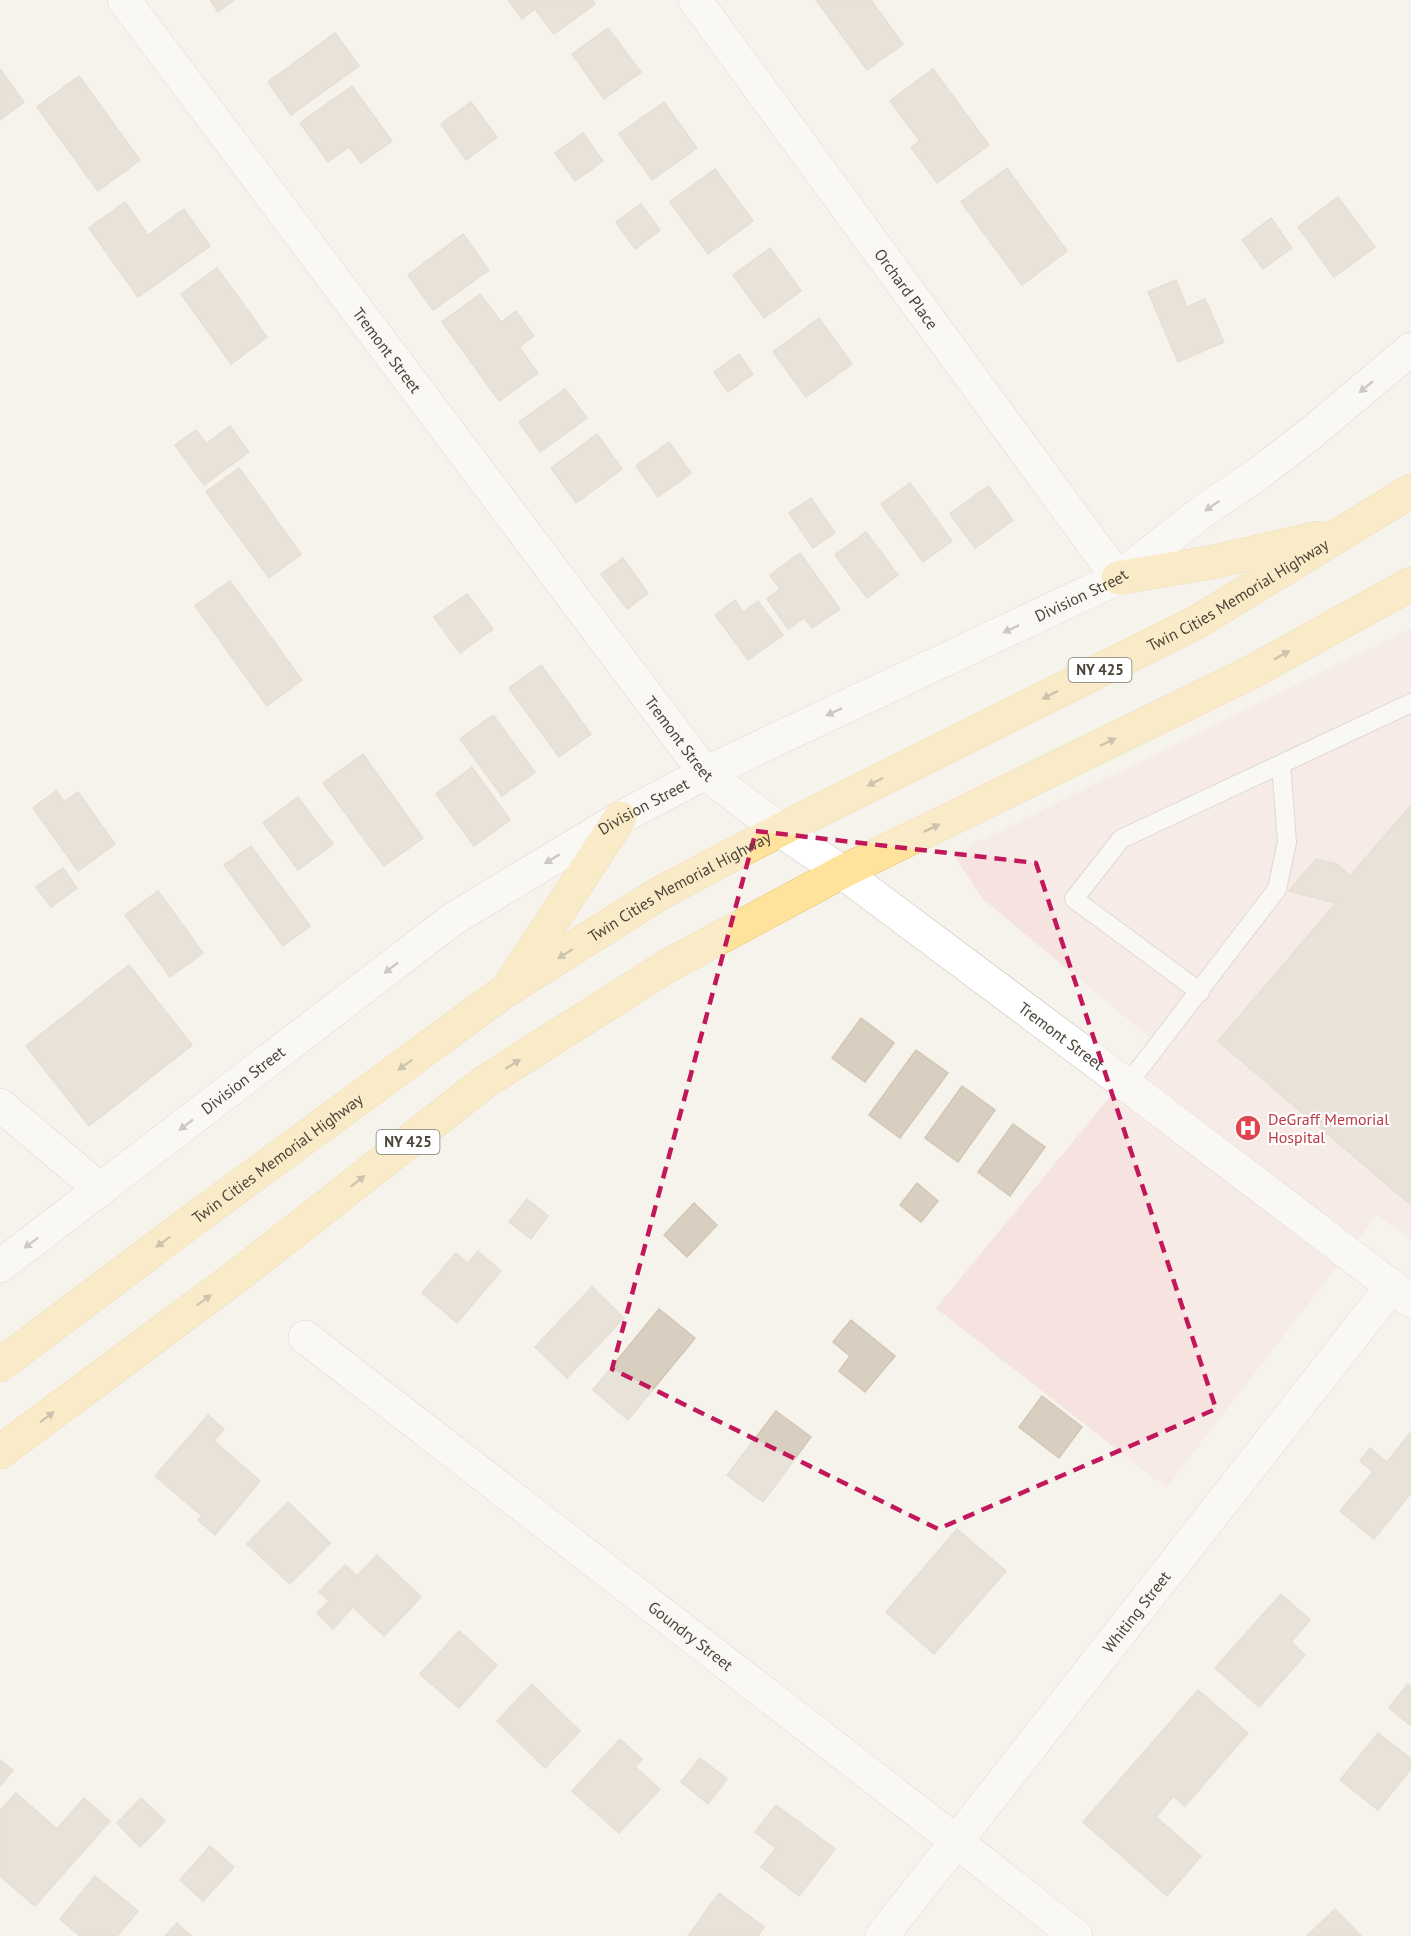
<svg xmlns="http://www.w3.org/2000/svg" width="1411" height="1936" font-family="'PT Sans',sans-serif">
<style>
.medical{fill:#f6e3e0}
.building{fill:#d8cfc1;stroke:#d3c7b4;stroke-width:1.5}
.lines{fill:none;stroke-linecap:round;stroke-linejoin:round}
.service-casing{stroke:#c2bbae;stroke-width:20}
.minor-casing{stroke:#c2bbae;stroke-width:34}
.primary-casing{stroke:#e6c16a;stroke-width:34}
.service{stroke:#fff;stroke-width:18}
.minor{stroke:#fff;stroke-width:33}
.primary{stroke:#ffe39c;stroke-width:33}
.oneway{fill:#9c9892}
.oneway2{fill:#9c8c66}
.marked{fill:none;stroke:#c2185b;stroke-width:4.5;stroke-dasharray:12 8;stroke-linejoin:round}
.labels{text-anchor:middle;stroke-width:4.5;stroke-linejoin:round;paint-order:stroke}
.shield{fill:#fff;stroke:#817c74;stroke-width:1.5}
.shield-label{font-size:15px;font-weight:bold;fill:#4b4439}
.street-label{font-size:16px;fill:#4b4439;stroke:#fff}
.health-label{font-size:16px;fill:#be3a42;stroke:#fff;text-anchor:start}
</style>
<rect width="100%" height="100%" fill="#f6f3ec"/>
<path class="medical" d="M1411,628V1240L1377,1215L1166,1488L936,1308L1155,1042L983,899L953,854Z"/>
<g class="building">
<path d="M210,0H234L218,12Z"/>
<path d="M508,0H592L595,4L554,34L535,9L522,19Z"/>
<path d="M816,0H871L903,44L867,70Z"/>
<path d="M608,28L641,72L604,99L572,54Z"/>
<path d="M335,33L359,66L291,115L268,82Z"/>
<path d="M0,69L24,102L0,120Z"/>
<path d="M933,69L989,145L937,183L911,147L920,141L890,101Z"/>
<path d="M79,76L140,160L98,191L37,107Z"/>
<path d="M352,86L392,141L361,163L349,147L328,162L300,123Z"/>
<path d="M471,102L497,137L466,160L441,124Z"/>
<path d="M664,102L697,148L652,180L619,134Z"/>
<path d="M583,133L603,161L575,181L555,153Z"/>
<path d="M1007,168L1067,251L1022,285L961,202Z"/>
<path d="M715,169L753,221L708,254L670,202Z"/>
<path d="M1338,197L1375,247L1334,277L1298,227Z"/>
<path d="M125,202L148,235L184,209L210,246L138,297L89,228Z"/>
<path d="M641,204L660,230L635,249L616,222Z"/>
<path d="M1271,218L1292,248L1263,269L1242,240Z"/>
<path d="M463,234L489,270L433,310L408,275Z"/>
<path d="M770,248L801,291L764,318L733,275Z"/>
<path d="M217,268L267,337L231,364L181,294Z"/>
<path d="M1176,280L1187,307L1205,299L1224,342L1178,362L1148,292Z"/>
<path d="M480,294L501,322L516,311L534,336L519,347L538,373L499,401L442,322Z"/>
<path d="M819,318L852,364L806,397L773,352Z"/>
<path d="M739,354L753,374L728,392L714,372Z"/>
<path d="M565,389L587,418L540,452L519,422Z"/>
<path d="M230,426L249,452L204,485L175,445L196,430L206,444Z"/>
<path d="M597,434L622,469L576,503L551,468Z"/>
<path d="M669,442L691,473L658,497L636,466Z"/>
<path d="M239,468L301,554L269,578L206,492Z"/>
<path d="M910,483L952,541L923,562L881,504Z"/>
<path d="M988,486L1013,520L975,548L950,514Z"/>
<path d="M811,498L835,533L813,548L789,513Z"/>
<path d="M866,532L898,575L867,598L835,555Z"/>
<path d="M800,553L840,609L812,628L804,618L788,629L767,599L780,589L770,575Z"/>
<path d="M623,558L648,593L627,609L601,574Z"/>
<path d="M230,581L302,680L267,706L195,606Z"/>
<path d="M467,594L493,629L460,653L434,617Z"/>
<path d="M735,600L743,612L758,601L783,635L748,660L715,615Z"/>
<path d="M541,665L591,734L559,757L509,688Z"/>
<path d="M493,715L535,772L502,796L460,739Z"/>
<path d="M363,754L423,838L384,866L323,783Z"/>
<path d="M472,767L510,820L474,846L436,794Z"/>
<path d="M56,791L64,802L78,792L115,844L78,871L33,808Z"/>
<path d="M298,797L333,844L298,870L263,823Z"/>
<path d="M1411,805V1205L1218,1041L1336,903L1289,891L1316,859L1337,864L1350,876Z"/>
<path d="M251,846L310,926L283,946L224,865Z"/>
<path d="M63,868L77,888L51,907L36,887Z"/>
<path d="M158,891L203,953L170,977L125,915Z"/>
<path d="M129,965L192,1045L89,1126L26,1046Z"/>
<path d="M861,1018L894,1043L865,1082L832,1058Z"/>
<path d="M916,1050L948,1073L900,1138L869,1115Z"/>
<path d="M962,1086L995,1110L958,1162L925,1138Z"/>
<path d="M1013,1124L1045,1147L1010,1196L978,1172Z"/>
<path d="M917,1183L938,1201L921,1222L900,1205Z"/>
<path d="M527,1199L548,1216L531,1239L509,1222Z"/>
<path d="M694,1203L717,1225L687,1257L664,1235Z"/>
<path d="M478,1251L501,1271L457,1323L422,1293L456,1253L468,1263Z"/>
<path d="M592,1287L624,1318L567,1378L535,1347Z"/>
<path d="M659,1309L695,1338L628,1420L593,1390Z"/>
<path d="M851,1320L895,1356L865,1392L839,1371L850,1356L833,1342Z"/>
<path d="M1042,1396L1082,1427L1059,1458L1019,1427Z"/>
<path d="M776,1411L811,1437L763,1502L727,1475Z"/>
<path d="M208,1415L224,1429L214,1441L260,1481L215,1535L198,1520L202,1516L155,1476Z"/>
<path d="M1411,1432V1493L1374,1539L1340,1511L1373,1472L1360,1461L1370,1448L1387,1462Z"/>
<path d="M288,1502L330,1543L290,1584L247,1544Z"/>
<path d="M957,1529L1006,1571L934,1654L886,1612Z"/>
<path d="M377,1555L421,1597L384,1636L353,1607L333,1629L317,1613L329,1601L319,1592L345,1565L357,1576Z"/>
<path d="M1281,1594L1310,1620L1291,1642L1305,1655L1259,1707L1215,1668Z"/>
<path d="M459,1631L497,1665L459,1708L420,1674Z"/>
<path d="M532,1684L580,1731L545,1768L497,1721Z"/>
<path d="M1408,1684L1411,1686L1410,1725L1389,1708Z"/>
<path d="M1198,1690L1248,1733L1185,1806L1173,1796L1156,1817L1201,1856L1167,1896L1083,1822Z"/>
<path d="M1378,1733L1411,1759V1769L1378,1810L1340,1780Z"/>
<path d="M620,1739L642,1759L635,1767L660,1789L619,1833L572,1791Z"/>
<path d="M700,1758L727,1779L708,1804L681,1782Z"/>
<path d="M0,1760L13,1770L0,1786Z"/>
<path d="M16,1793L57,1829L84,1798L110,1821L35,1906L0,1876V1811Z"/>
<path d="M141,1798L165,1821L140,1847L117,1823Z"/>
<path d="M776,1805L835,1849L799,1896L761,1867L776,1848L755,1832Z"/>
<path d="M210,1846L234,1867L203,1901L180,1880Z"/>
<path d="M95,1876L138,1911L117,1936H80L60,1919Z"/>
<path d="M719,1893L764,1927L758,1936H688Z"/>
<path d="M1335,1909L1361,1936H1307Z"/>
<path d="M177,1923L191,1936H165Z"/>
</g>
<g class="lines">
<g class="service-casing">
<g id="service">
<path d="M1200,992L1074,899L1121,839L1411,703"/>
<path d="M1127,1085L1277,889L1287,842L1281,764"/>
</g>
</g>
<g class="minor-casing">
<g id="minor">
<path id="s1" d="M124,0L705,773L780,830L842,872L1127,1085L1411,1301"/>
<path id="s2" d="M695,0L1118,578"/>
<path d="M0,1105L101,1190"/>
<path id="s3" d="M0,1266L453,919L620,818L705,773L1118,578L1203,511L1258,474L1310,434L1411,349"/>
<path id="s4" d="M305,1337L957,1842L1076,1936"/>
<path id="s5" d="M882,1936L1392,1286"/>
</g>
</g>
<g class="primary-casing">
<g id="primary">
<path d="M1118,578L1213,562L1317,538"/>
<path d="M512,982L620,818"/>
<path id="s6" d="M0,1365L189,1223L505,991L662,892L780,830L1197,622L1411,491"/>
<path d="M0,1452L241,1273L486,1081L669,965L842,872L1250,673L1411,584"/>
</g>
</g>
<use href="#service" class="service"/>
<use href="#minor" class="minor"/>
<use href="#primary" class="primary"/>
</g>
<defs><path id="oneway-solid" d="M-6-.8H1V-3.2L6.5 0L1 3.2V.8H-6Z" transform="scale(1.5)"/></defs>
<g class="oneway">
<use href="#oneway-solid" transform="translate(1366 387) rotate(140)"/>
<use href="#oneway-solid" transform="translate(1212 506) rotate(146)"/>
<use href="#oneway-solid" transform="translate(1011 629) rotate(155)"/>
<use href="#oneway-solid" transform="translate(834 712) rotate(155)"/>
<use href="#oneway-solid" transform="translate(552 859) rotate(149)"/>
<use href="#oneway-solid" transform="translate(391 968) rotate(142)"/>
<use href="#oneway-solid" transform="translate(186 1125) rotate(142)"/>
<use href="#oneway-solid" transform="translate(31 1243) rotate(143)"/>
</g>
<g class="oneway2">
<use href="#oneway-solid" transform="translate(1282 655) rotate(-29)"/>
<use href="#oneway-solid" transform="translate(1050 695) rotate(153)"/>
<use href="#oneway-solid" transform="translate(1108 742) rotate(-26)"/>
<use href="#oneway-solid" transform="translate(875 782) rotate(153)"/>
<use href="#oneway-solid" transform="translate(932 828) rotate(-26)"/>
<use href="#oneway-solid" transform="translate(565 954) rotate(148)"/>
<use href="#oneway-solid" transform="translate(513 1064) rotate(-32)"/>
<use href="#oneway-solid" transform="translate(405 1065) rotate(144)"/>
<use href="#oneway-solid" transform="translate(358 1181) rotate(-38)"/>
<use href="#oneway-solid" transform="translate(163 1242) rotate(143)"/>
<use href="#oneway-solid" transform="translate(204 1300) rotate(-37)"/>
<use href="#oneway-solid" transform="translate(47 1417) rotate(-37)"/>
</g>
<path d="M0 0H1411V1936H0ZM756,831L1036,863L1216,1409L938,1529L612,1369Z" fill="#f6f3ec" fill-opacity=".55" fill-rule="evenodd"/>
<path class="marked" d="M756,831L1036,863L1216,1409L938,1529L612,1369Z"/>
<defs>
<g id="hospital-disc" transform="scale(1.35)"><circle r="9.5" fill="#e0444e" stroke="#fff"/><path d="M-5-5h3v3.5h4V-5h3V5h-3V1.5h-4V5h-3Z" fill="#fff"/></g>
</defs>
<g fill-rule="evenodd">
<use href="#hospital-disc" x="1248" y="1128"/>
</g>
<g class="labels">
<g class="shield">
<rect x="1068.5" y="658" width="63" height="24" rx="4.5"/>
<rect x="376.5" y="1130" width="63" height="24" rx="4.5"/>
</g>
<g class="shield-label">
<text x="1100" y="675">NY 425</text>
<text x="408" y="1147">NY 425</text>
</g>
<g class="street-label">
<text dy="6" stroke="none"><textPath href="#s2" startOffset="358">Orchard Place</textPath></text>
<text dy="6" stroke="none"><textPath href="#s1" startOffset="438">Tremont Street</textPath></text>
<text dy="6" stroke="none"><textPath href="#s3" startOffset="1278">Division Street</textPath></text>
<text dy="6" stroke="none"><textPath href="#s6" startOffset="1462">Twin Cities Memorial Highway</textPath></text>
<text dy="6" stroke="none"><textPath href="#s1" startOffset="924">Tremont Street</textPath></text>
<text dy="6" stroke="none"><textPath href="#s3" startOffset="792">Division Street</textPath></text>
<text dy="6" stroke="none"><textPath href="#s6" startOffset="832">Twin Cities Memorial Highway</textPath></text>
<text dy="6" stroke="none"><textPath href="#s1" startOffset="1410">Tremont Street</textPath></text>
<text dy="6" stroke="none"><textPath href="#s3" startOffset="306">Division Street</textPath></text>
<text dy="6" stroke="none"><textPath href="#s6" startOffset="346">Twin Cities Memorial Highway</textPath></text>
<text dy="6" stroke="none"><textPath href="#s5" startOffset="412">Whiting Street</textPath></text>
<text dy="6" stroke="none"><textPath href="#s4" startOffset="488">Goundry Street</textPath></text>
</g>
<g class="health-label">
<text x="1268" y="1125">DeGraff Memorial<tspan x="1268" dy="18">Hospital</tspan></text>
</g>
</g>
</svg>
